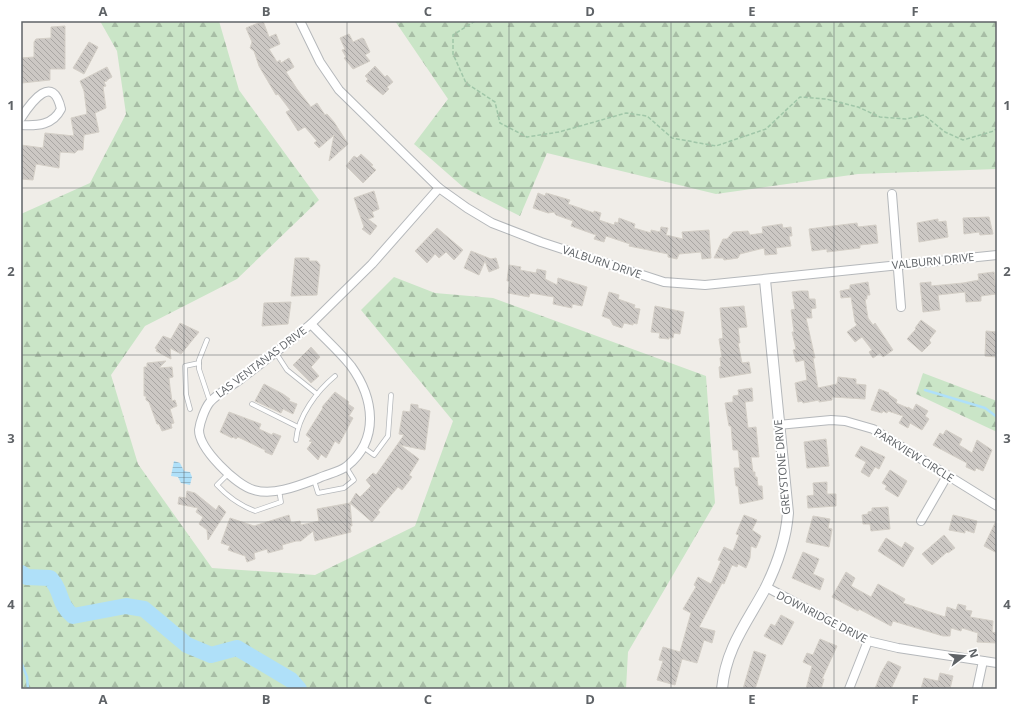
<svg xmlns="http://www.w3.org/2000/svg" width="1018" height="710" font-family="'Open Sans',sans-serif">
<style>
.forest{fill:url(#forest-firs)}
.water{fill:url(#water-rules)}
.lines{fill:none;stroke-linecap:round;stroke-linejoin:round}
.stream{stroke:#afe0f9;stroke-width:2.5}
.river{stroke:#afe0f9;stroke-width:16}
.building{fill:url(#building-back-hatch);stroke:#d4cfc7}
.service-casing{stroke:#b5b8bb;stroke-width:5.5}
.minor-casing{stroke:#b5b8bb;stroke-width:10}
.tertiary-casing{stroke:#b5b8bb;stroke-width:12}
.path{stroke:#a0c6a8;stroke-width:1.5;stroke-dasharray:4 2;stroke-linecap:butt}
.service{stroke:#fff;stroke-width:4}
.minor{stroke:#fff;stroke-width:8}
.tertiary{stroke:#fff;stroke-width:10}
.grid{fill:none;stroke:#5f6367;stroke-width:1;stroke-opacity:0.55}
.labels{text-anchor:middle;stroke-width:4;stroke-linejoin:round;paint-order:stroke}
.street-label{font-size:11px;fill:#5f6367;stroke:#fff}
.neatline{fill:none;stroke:#5f6367;stroke-width:1.5}
.grid-label{font-size:13px;text-anchor:middle;font-weight:bold;fill:#5f6367}
</style>
<defs>
<pattern id="forest-firs" width="22" height="20" patternUnits="userSpaceOnUse"><rect width="22" height="20" fill="#cae5c7"/><path d="M5 1l3.5 6h-7zM16 11l3.5 6h-7z" fill="#a7bda5"/></pattern>
<pattern id="water-rules" width="6" height="5" patternUnits="userSpaceOnUse"><rect width="6" height="5" fill="#afe0f9"/><path d="M0 2.5h6" fill="none" stroke="#92b9cd"/></pattern>
<pattern id="building-back-hatch" width="6" height="6" patternUnits="userSpaceOnUse"><rect width="6" height="6" fill="#ccc8c4"/><path d="M-1 5l2 2M0 0l6 6M5-1l2 2" fill="none" stroke="#a9a6a3"/></pattern>
</defs>
<rect width="100%" height="100%" fill="#f0ede8"/>
<g class="forest">
<path d="M100,21H219L239,90L319,200L237,279L145,326L111,375L138,464L212,568L315,575L415,526L453,421L361,310L394,277L435,293L493,298L706,376L715,503L628,652L626,689H21V214L90,183L126,114L117,51Z"/>
<path d="M395,21H997V169L858,174L716,194L547,153L520,216L463,187L414,144L448,99Z"/>
<path d="M923,373L997,401V432L916,394Z"/>
</g>
<path class="water" d="M174,461L180,463L184,471L190,472L192,477L190,485L181,483L178,477L171,476Z"/>
<g class="lines">
<g class="stream">
<path d="M925,390L985,408L997,417"/>
<path d="M21,640L22,646L21,648"/>
<path d="M21,662L27,677L28,689"/>
</g>
<path class="river" d="M21,573L27,577L50,578C63,591 57,603 73,616L126,606L144,609L187,645L211,655L237,648L291,680L299,689"/>
</g>
<g class="building">
<path d="M263,21L269,37L276,34L280,44L269,49L277,62L280,60L281,63L289,58L294,67L286,72L297,89L311,107L317,103L325,115L327,114L334,122L348,144L329,161L334,135L319,148L314,143L317,141L305,127L298,131L286,112L290,110L278,94L276,95L259,66L254,51L250,48L252,42L246,28Z"/>
<path d="M65,26V69H50V80L22,83L21,58L34,57V42L36,39L51,38V27Z"/>
<path d="M349,34L353,42L362,38L364,39L370,52L365,55L370,61L353,69L344,58L346,57L342,50L345,49L340,38Z"/>
<path d="M89,42L98,47L84,74L73,68Z"/>
<path d="M375,66L385,77L387,75L393,82L387,87L389,89L383,95L366,81L368,79L365,76Z"/>
<path d="M107,67L112,77L107,80V81L104,82L106,86L103,87L106,108L95,113L99,132L84,135L83,150H78L75,153L60,152L59,168L36,164L33,180L21,179V145L43,148L45,133L74,136L71,118L87,114L84,91L80,81Z"/>
<path d="M361,154L373,165L371,166L376,170L363,183L346,166L354,156L357,158Z"/>
<path d="M374,191L379,209L372,212L374,217L368,219L377,226L370,235L362,229L364,227L354,198Z"/>
<path d="M538,193L545,196L546,193L570,200L568,204L594,213V211L601,213L599,220L614,225L615,222L618,223L619,218L635,224L634,228L651,233V230L660,232L661,227L668,228L666,235L683,239L682,232L709,230L711,258L702,259L701,252L679,254L677,259L668,257V254L629,246L630,244L606,236L604,242L594,239L596,235L571,226L573,221L556,215L554,212L548,213L533,208Z"/>
<path d="M989,217L993,234L980,235L979,232L964,234L963,218Z"/>
<path d="M938,219V222L946,221L948,237L919,242L917,223Z"/>
<path d="M857,223L858,227L876,225L878,243L860,245V248L827,252V249L812,251L809,229Z"/>
<path d="M782,224L783,228L791,227L792,236H789L791,246L776,248L777,254L765,255L764,248L740,254L738,258L724,260L723,258H714L723,239H727L733,232L748,231L750,235L763,233L762,227Z"/>
<path d="M437,228L463,250L454,260L446,252L439,258L435,254L427,263L415,251Z"/>
<path d="M471,251L491,259L496,258L499,268L489,272L485,261L479,275L464,268Z"/>
<path d="M295,258H309V261H317L320,265L317,295L291,296Z"/>
<path d="M509,265L521,267L520,270L536,273L537,269L546,271L545,279L557,285L558,278L587,287L582,306L572,304V308L553,304L554,297L530,293L529,297L508,293L510,281H507Z"/>
<path d="M994,272L996,294L981,296V301L966,302L965,292L938,295L940,310L923,312L920,283L931,282V286L963,283L979,280L978,274Z"/>
<path d="M868,282L870,295H867V299H865L868,318L873,325L875,323L893,350L883,357L880,353L873,358L869,352L872,350L862,337L855,342L847,332L857,325L855,322L851,297L841,298L840,291L850,289V285Z"/>
<path d="M800,291H808L809,299H815L816,308L811,309L812,318H806L815,358H813L818,388L837,384L838,377L856,379V384L866,385L865,399L832,397V400L819,402V400L803,403L802,401L798,402L795,383L807,380L804,360L796,362L793,350L796,349L792,332H794L791,310L795,309L792,292Z"/>
<path d="M609,292L619,295L618,299L635,305L634,308L640,309L637,324L633,323V325L624,323L622,328L613,325L610,319L602,316Z"/>
<path d="M291,302L288,324L262,326L264,303Z"/>
<path d="M655,306L684,312L680,334L674,333L673,338L669,337V339L659,338L660,333L651,332Z"/>
<path d="M744,306L747,327L738,328L740,343H738L742,363L749,362L751,373L720,378L719,367L721,366L720,358L722,357L719,339L723,338L720,308Z"/>
<path d="M921,320L936,331L929,340L931,343L922,352L907,339L916,329L915,328Z"/>
<path d="M180,323L199,332L181,354L170,348L171,359L156,351L157,349L155,348L163,336L171,339Z"/>
<path d="M986,331L997,332V357L985,356Z"/>
<path d="M311,347L320,357L311,367L319,376L311,383L293,365Z"/>
<path d="M166,361L159,368L172,367L173,377L169,378L170,387L172,401L175,400L177,406L170,409L174,423L171,424L172,428L162,431L159,424H157L149,402L146,400V396H144V367H147V363Z"/>
<path d="M264,384L283,394L290,399L289,401L297,404L293,414L283,409L281,413L255,401Z"/>
<path d="M752,388L753,401L745,402L748,428L756,427L759,457H751L753,472H755V477H757L758,486H762L763,499L740,504L738,486H736L734,468H740L738,450H733L731,426H729L725,403L733,402V396L739,395L738,390Z"/>
<path d="M879,389L889,393L888,394L897,400L896,403L908,408V407L913,410L916,404L928,411L925,416L929,419L922,430L910,423L908,428L899,423L903,416L888,411L887,413L883,411L882,413L871,410Z"/>
<path d="M335,392L349,402L348,404L354,408L349,416L353,418L339,444L335,441L326,458L321,454L318,460L307,449L312,442L309,441L311,439L306,435L323,408L322,407Z"/>
<path d="M411,404L418,405V408L430,411L425,450L400,445L419,459L409,475L412,477L402,490L398,487L378,510L380,512L372,522L350,503L352,526H350L351,532L315,541L313,531L301,541H296L282,545L283,549L268,553L267,549L254,553L255,559L247,562L245,556L228,550L230,546L221,543L230,518L254,526L289,515L291,523L300,521L301,525L319,521L317,509L350,503L356,493L360,497L371,486L366,480L373,473L376,475L404,435L399,434L403,411L410,412Z"/>
<path d="M229,412L261,424L259,429L272,435L273,433L281,436L272,455L265,452V450L238,437L236,439L233,437L232,438L220,432Z"/>
<path d="M946,430L962,439L959,445L972,453L977,440L992,450L983,471L976,468L975,471L966,467L967,463L933,445L940,433L943,435Z"/>
<path d="M826,439L829,466L807,468L804,442Z"/>
<path d="M861,446L885,457L879,469L875,467L869,477L861,472L866,462L855,456Z"/>
<path d="M890,470L907,481L898,497L885,489L887,486L882,483Z"/>
<path d="M827,482V494H836V506L808,508L807,496L814,495L813,483Z"/>
<path d="M187,491L195,493L216,510L219,505L226,512L208,540L207,530L199,524L203,517L196,512L198,508L178,504L179,497L186,498Z"/>
<path d="M888,507L890,529L871,531L870,524H863L862,515L868,514V512L872,511V508Z"/>
<path d="M744,515L757,520L752,530L761,536L756,548L751,546L750,558L746,568L738,564L737,567L732,565L724,584L722,583L699,627L715,631L712,643L704,640L697,663L682,659L675,685L657,680L663,661L659,660L663,647L680,652L691,613L683,609L696,587L694,585L698,577L711,584L721,561L718,560L724,547L733,551L739,535L736,534Z"/>
<path d="M953,515L977,521L974,533L965,530V533L949,530Z"/>
<path d="M813,516L830,519L828,528L832,529L829,547L806,542Z"/>
<path d="M997,519V553L984,546Z"/>
<path d="M944,535L955,548L948,553L947,552L932,565L922,554Z"/>
<path d="M886,538L902,548L905,542L914,548L903,567L878,551Z"/>
<path d="M803,552L819,559L813,574L824,579L820,590L792,578Z"/>
<path d="M846,572L855,578L851,586L871,597L878,584L905,599L903,603L945,617L947,607L956,610L958,604L966,606L965,610L972,611L970,617L993,621L992,632L997,633V643L977,642L978,633L962,628L961,631L951,628L950,636H943L893,621L891,626L859,609L858,611L832,597Z"/>
<path d="M781,615L794,622L782,645L764,636L771,624L775,626Z"/>
<path d="M820,639L837,646L822,679H824L821,689H806L812,666L803,662L807,653L813,655Z"/>
<path d="M754,651L766,655L755,689H743Z"/>
<path d="M888,661L901,667L891,689H875L881,673Z"/>
<path d="M940,673L953,676L950,689H921L924,678L938,681Z"/>
</g>
<g class="lines">
<g class="service-casing">
<g id="service">
<path d="M207,340L199,360V369L210,402"/>
<path d="M276,353L287,370L317,394"/>
<path d="M252,404L298,427"/>
<path d="M190,409L186,394L185,366L199,363"/>
<path d="M296,440C298,416 317,391 335,376"/>
<path d="M363,447L374,455L388,436L391,395"/>
<path d="M228,474L217,485C228,497 239,505 255,511L281,502L279,490"/>
<path d="M314,480L318,493L344,488L354,480L346,467"/>
</g>
</g>
<g class="minor-casing">
<g id="minor">
<path d="M300,21L320,62L339,90L439,188L467,208L492,223L541,242L664,282L705,285L997,255"/>
<path d="M21,118C32,101 53,73 61,109C53,125 38,126 21,125"/>
<path d="M892,194L901,307"/>
<path d="M311,324C324,338 339,351 351,366C374,398 380,439 347,466C340,472 327,474 319,478C300,485 275,496 254,490C236,485 199,449 199,430C200,422 205,408 210,402C218,393 232,386 242,378C265,361 288,343 311,324Z"/>
<path d="M311,324L372,264L439,188"/>
<path d="M778,425L831,420L845,421L873,429L997,506"/>
<path d="M921,521L947,476"/>
<path d="M766,587L868,641L898,648L997,663"/>
<path d="M849,689L868,641"/>
<path d="M977,689L983,661"/>
</g>
</g>
<g class="tertiary-casing">
<path id="tertiary" d="M722,689C726,648 746,624 765,589C777,565 786,540 788,513L765,280"/>
</g>
<path class="path" d="M475,21L453,35V54L466,83L495,102L500,123L527,137L559,132L626,113L647,116L672,138L716,146L766,129L800,97L826,99L858,107L880,117L906,119L924,115L945,132L963,140L994,131L997,128"/>
<use href="#service" class="service"/>
<use href="#minor" class="minor"/>
<use href="#tertiary" class="tertiary"/>
</g>
<path class="grid" d="M184,21V689M347,21V689M509,21V689M671,21V689M834,21V689M21,188H997M21,355H997M21,522H997"/>
<g class="labels">
<g class="street-label">
<text transform="translate(933 261) rotate(-6)" y="4">VALBURN DRIVE</text>
<text transform="translate(602 262) rotate(18)" y="4">VALBURN DRIVE</text>
<text transform="translate(261 362) rotate(-37)" y="4">LAS VENTANAS DRIVE</text>
<text transform="translate(914 455) rotate(32)" y="4">PARKVIEW CIRCLE</text>
<text transform="translate(782 467) rotate(-95)" y="4">GREYSTONE DRIVE</text>
<text transform="translate(822 617) rotate(27)" y="4">DOWNRIDGE DRIVE</text>
</g>
</g>
<rect width="1018" height="710" fill="none" stroke="#ffffff" stroke-width="44"/>
<g transform="translate(964 656) rotate(74)" stroke="#ffffff" stroke-width="3" paint-order="stroke">
<path d="M0-3L7 15L0 10L-7 15Z" fill="#5f6367"/>
<text y="-6" font-size="11" font-weight="bold" text-anchor="middle" fill="#5f6367">N</text>
</g>
<rect x="22" y="22" width="974" height="666" class="neatline"/>
<g class="grid-label">
<text x="103" y="16">A</text>
<text x="266" y="16">B</text>
<text x="428" y="16">C</text>
<text x="590" y="16">D</text>
<text x="752" y="16">E</text>
<text x="915" y="16">F</text>
<text x="11" y="110">1</text>
<text x="1007" y="110">1</text>
<text x="11" y="276">2</text>
<text x="1007" y="276">2</text>
<text x="11" y="443">3</text>
<text x="1007" y="443">3</text>
<text x="11" y="609">4</text>
<text x="1007" y="609">4</text>
<text x="103" y="704">A</text>
<text x="266" y="704">B</text>
<text x="428" y="704">C</text>
<text x="590" y="704">D</text>
<text x="752" y="704">E</text>
<text x="915" y="704">F</text>
</g>
</svg>
